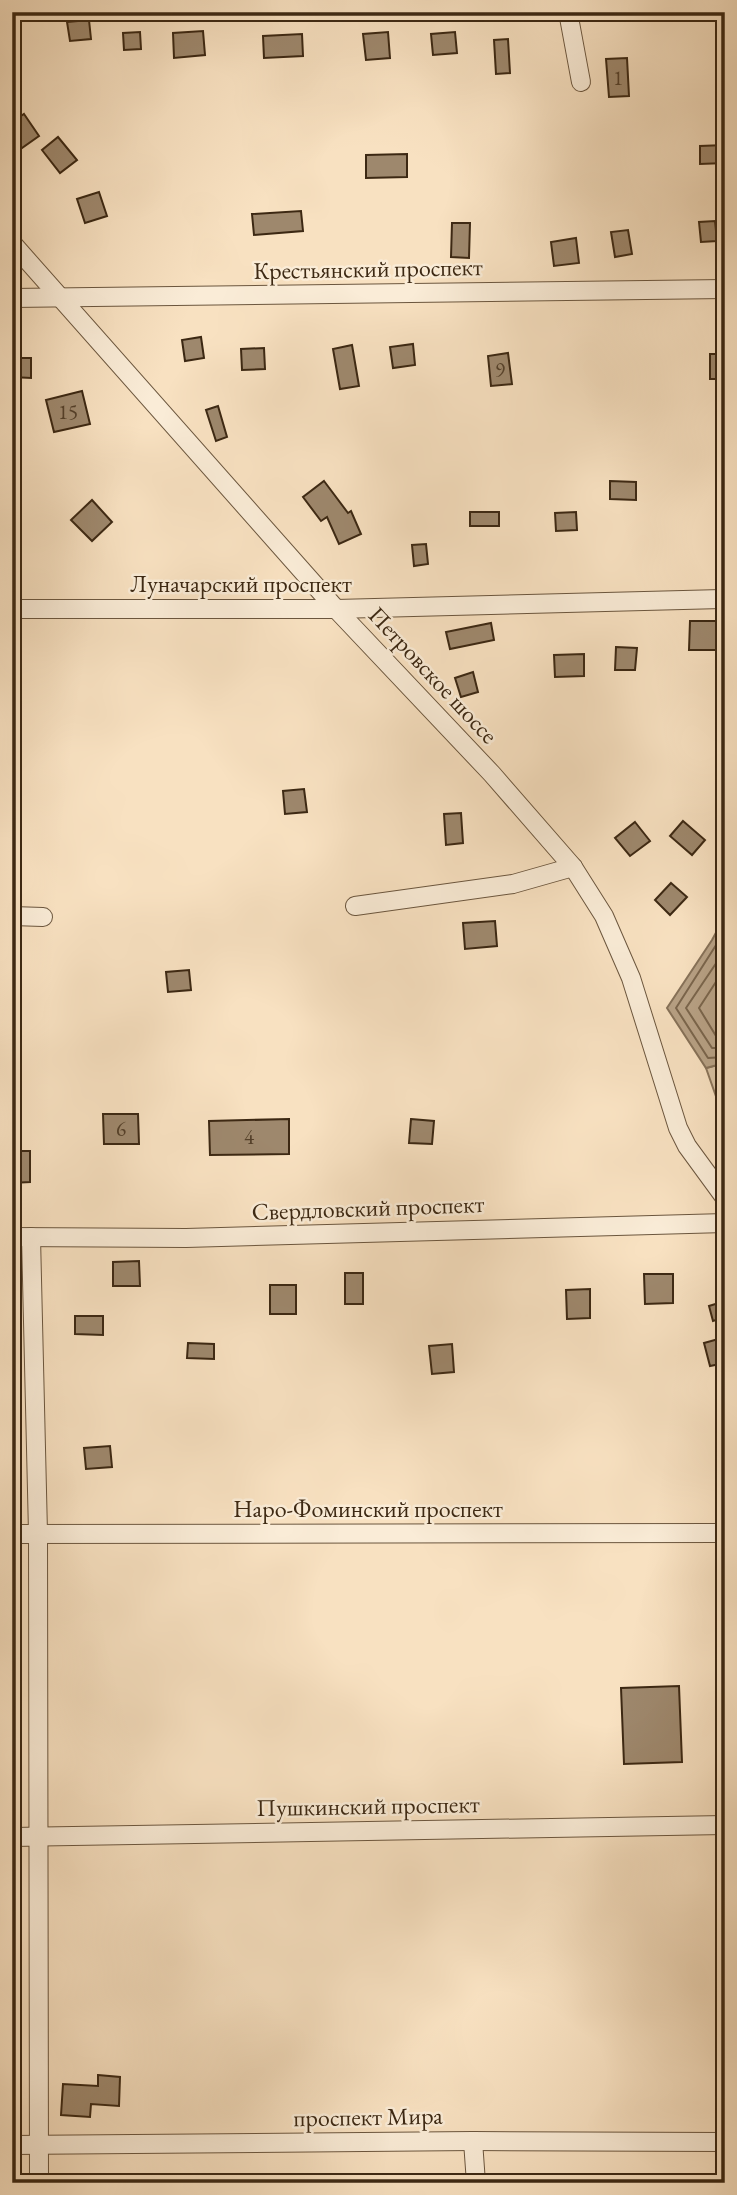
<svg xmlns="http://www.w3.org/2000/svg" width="737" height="2195" font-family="'EB Garamond',serif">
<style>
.green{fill:#d8c2a3;stroke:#8a755b;stroke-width:2}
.water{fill:#b8a286;stroke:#867158;stroke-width:2}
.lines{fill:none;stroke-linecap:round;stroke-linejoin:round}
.shore{stroke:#7a654c;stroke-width:2}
.building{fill:#9e886d;stroke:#3c2813;stroke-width:2}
.minor-casing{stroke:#6b563e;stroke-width:20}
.minor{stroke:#faecd7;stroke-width:18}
.labels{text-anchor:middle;stroke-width:5;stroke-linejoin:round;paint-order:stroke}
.number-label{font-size:21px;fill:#54402a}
.street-label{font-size:24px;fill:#3c2813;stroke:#faecd7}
</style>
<rect width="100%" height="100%" fill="#f8e1c1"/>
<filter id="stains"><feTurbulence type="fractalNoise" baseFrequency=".00286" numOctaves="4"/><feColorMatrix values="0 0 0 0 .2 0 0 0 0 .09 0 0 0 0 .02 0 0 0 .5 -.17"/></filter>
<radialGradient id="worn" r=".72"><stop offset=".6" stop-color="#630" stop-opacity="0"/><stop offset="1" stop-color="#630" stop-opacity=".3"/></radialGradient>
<path class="green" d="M725,1063V1122L706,1068Z"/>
<path class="water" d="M725,916V1063L706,1068L667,1008L712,940Z"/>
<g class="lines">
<g class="shore">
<path d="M725,931L676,1008L708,1058L725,1057"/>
<path d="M725,950L686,1008L712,1048H725"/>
<path d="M725,968L699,1008L716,1036L725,1037"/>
</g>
</g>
<g class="building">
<path d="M89,20L91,39L70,41L67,22Z"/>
<path d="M203,31L205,55L174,58L173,33Z"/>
<path d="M140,32L141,49L124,50L123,33Z"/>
<path d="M388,32L390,58L366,60L363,34Z"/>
<path d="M455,32L457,53L433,55L431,34Z"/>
<path d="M302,34L303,56L264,58L263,36Z"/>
<path d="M508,39L510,73L496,74L494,40Z"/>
<path d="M627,58L629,96L609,97L606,59Z"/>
<path d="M24,114L39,136L12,155V122Z"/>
<path d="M58,137L77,160L60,173L42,150Z"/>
<path d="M725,145V163L700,164V146Z"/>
<path d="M407,154V177L366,178V155Z"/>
<path d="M99,192L107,216L85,223L77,199Z"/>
<path d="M301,211L303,231L254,235L252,214Z"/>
<path d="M715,221L717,241L701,242L699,222Z"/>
<path d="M452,223H470L469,258L451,257Z"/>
<path d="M628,230L632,254L615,257L611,232Z"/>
<path d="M576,238L579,263L554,266L551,242Z"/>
<path d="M201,337L204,358L185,361L182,340Z"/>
<path d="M413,344L415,365L393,368L390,347Z"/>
<path d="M352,345L359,386L340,389L333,349Z"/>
<path d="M264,348L265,369L242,370L241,349Z"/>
<path d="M508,353L512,384L491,386L488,356Z"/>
<rect x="710" y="354" width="15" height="25"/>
<path d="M12,358H31V378L12,377Z"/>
<path d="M82,391L90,424L54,432L46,400Z"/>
<path d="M218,406L227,437L216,441L206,410Z"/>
<path d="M324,481L348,513L351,511L361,534L339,544L327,517L321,521L303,497Z"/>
<path d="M610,481L636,482V500L610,499Z"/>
<path d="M92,500L112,522L92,541L71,520Z"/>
<rect x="470" y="512" width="29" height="14"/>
<path d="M576,512L577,530L556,531L555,513Z"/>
<path d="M426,544L428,564L414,566L412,545Z"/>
<path d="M690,621H718L717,650H689Z"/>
<path d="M491,623L494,640L450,649L446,632Z"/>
<path d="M616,647L637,648L635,670H615Z"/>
<path d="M584,654V676L555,677L554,655Z"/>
<path d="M473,672L478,692L461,697L455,678Z"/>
<path d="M304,789L307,812L285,814L283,791Z"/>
<path d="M461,813L463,843L446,845L444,814Z"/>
<path d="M683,821L705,840L692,855L670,836Z"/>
<path d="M635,822L650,841L630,856L615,838Z"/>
<path d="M671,883L687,897L670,915L655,900Z"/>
<path d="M495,921L497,946L465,949L463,923Z"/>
<path d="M189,970L191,990L168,992L166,972Z"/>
<path d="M103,1114H138L139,1144H104Z"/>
<path d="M289,1119V1154L210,1155L209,1121Z"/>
<path d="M411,1119L434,1121L432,1144L409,1143Z"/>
<path d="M12,1151H30V1182L12,1183Z"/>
<path d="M139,1261L140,1286H113V1262Z"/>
<rect x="345" y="1273" width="18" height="31"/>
<path d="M644,1274H673V1303L645,1304Z"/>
<rect x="270" y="1285" width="26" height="29"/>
<path d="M590,1289V1318L567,1319L566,1290Z"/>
<path d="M725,1301V1317L713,1321L709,1306Z"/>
<path d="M75,1316H103V1335L75,1334Z"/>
<path d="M722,1338L725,1363L710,1366L704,1343Z"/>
<path d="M188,1343L214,1344V1359L187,1358Z"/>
<path d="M452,1344L454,1372L432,1374L429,1346Z"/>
<path d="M110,1446L112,1467L86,1469L84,1448Z"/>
<path d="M679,1686L682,1762L624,1764L621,1688Z"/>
<path d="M98,2075L120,2077L119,2106L91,2104L90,2117L61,2115L63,2084L98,2086Z"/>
</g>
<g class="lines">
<g class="minor-casing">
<g id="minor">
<path d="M568,12L581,82"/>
<path d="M12,243L336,609L492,774L573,867L604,916L631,978L678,1128L687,1146L725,1198"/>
<path d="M12,298L725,289"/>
<path d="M12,609H336L722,599"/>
<path d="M355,906L513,884L573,867"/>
<path d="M12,916L43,917"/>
<path d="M12,1237L186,1238L725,1223"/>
<path d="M31,1237L38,1533L39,2183"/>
<path d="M12,1534L725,1533"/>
<path d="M12,1837L725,1825"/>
<path d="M473,2141L476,2183"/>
<path d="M12,2145L473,2141L725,2142"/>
</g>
</g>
<use href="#minor" class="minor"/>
</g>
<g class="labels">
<g class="number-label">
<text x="618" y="85">1</text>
<text x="500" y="377">9</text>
<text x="68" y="419">15</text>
<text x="121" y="1136">6</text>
<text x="249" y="1144">4</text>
</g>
<g class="street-label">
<text transform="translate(368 269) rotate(-1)" y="8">Крестьянский проспект</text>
<text x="241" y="592">Луначарский проспект</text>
<text transform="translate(433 675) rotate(47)" y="8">Петровское шоссе</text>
<text transform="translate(368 1208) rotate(-2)" y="8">Свердловский проспект</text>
<text x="368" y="1517">Наро-Фоминский проспект</text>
<text transform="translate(368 1806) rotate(-1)" y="8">Пушкинский проспект</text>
<text transform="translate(368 2117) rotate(-1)" y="8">проспект Мира</text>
</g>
</g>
<rect width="737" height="2195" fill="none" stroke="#f8e1c1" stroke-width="42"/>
<rect x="14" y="14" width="709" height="2167" fill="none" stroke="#3c2813" stroke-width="3.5"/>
<rect x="21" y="21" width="695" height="2153" fill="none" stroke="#3c2813" stroke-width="2"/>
<rect width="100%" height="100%" filter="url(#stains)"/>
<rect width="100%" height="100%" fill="url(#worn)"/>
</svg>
